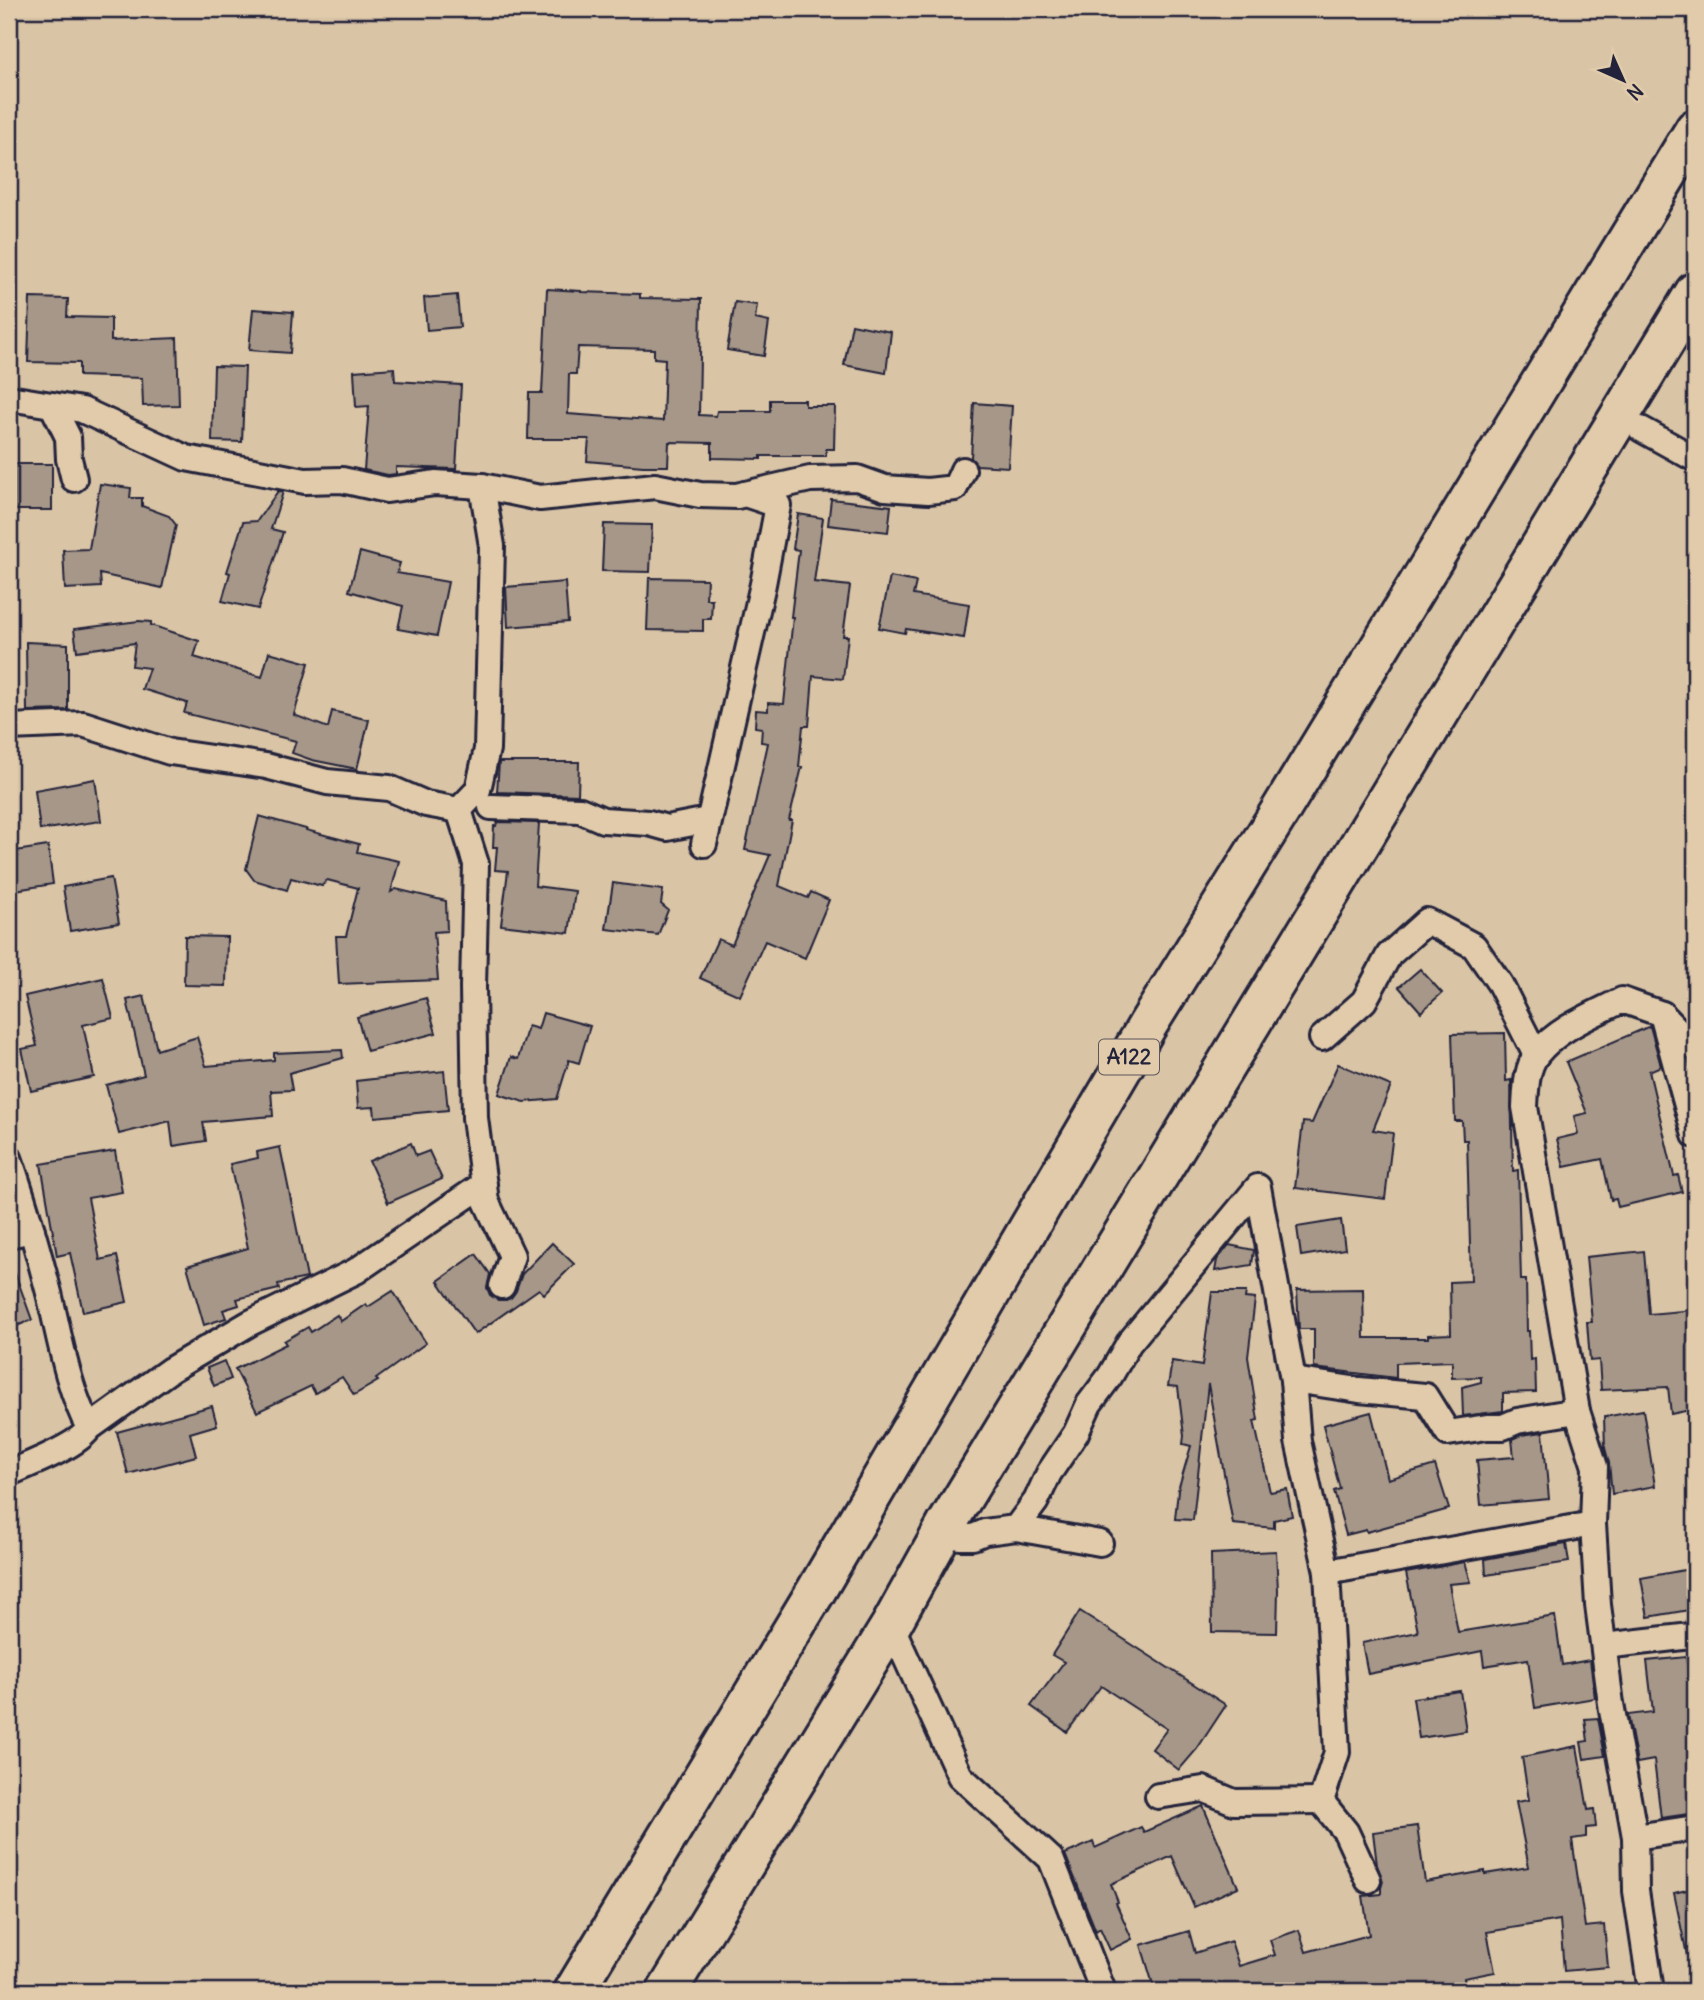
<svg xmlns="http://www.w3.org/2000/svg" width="1704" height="2000" font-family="Delius,sans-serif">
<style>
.building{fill:#a69788;stroke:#22223b;stroke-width:2;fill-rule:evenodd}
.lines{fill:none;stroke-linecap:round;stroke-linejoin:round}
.street-casing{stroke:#22223b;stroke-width:30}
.highway-casing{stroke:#22223b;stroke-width:44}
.street{stroke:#e1cbaa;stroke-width:24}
.highway{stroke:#e1cbaa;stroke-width:38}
.labels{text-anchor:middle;stroke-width:5;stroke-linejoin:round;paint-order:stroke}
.shield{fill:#e1cbaa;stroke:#5b555c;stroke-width:2}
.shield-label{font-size:21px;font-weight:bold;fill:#22223b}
</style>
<rect width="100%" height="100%" fill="#d9c4a6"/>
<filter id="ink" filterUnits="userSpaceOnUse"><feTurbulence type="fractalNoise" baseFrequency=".0143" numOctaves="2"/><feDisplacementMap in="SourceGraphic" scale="14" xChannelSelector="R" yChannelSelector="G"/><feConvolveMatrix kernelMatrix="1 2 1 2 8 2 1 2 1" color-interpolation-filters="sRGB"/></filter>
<g filter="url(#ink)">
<g class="building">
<path d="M547,289L581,291V292L640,294V298L701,299L699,415L716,416L717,411H770V400H805V406H835L834,449H826V456H761V459L712,458V443L669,442L668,466H643L587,461L589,439H528L529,393H542ZM578,347L654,349V358L665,359L663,421L568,414L569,374H576Z"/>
<path d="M457,295L460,327L427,330L424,298Z"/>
<path d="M30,298L68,299L67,317L111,318V341L177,338L179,405L143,406L142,378L79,376V363L28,362Z"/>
<path d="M735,302L757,305L755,319L769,322L764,356L727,350Z"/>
<path d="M253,309L293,312L290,353L249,350Z"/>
<path d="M852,324L891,332L886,373L844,365Z"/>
<path d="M214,366L245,367L242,442L212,441Z"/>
<path d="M394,368L395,381L461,385L456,469L396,467V474L388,475L364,470L369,406L356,407L354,371Z"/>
<path d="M974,403L1012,406L1008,467L977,465L971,458Z"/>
<rect x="15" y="464" width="37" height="46"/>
<path d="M100,484L131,488L130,498H142V506L169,516L176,525L162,588L100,574L101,587L65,589L63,550L89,549Z"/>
<path d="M278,491L283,492L271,529L283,532L258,609L222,601L230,573L227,572L243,522L257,521Z"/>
<path d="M831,499L891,506L888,532L828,525Z"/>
<path d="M798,514L823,518L814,582L850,586L843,636H848L843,679L813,676L809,726H803L799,767H802L789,820H792L779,886L808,898L811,892L829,900L805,958L765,941L740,996L700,978L718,939L732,945L770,855L745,850L768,743L761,742L762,728L755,727L756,710L768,711V703L784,704L793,617H791L799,550L793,549Z"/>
<path d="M604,524L652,525L650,572L602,571Z"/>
<path d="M360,552L400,563L397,573L448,582L437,636L398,629L403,606L349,591Z"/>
<path d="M890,577L916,582L913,595L969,604L964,638L906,629L905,633L879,628Z"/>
<path d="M649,578L707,579L706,599H712L711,619H703V631L647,630Z"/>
<path d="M565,582L568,622L508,627L506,587Z"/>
<path d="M139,621L151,622V625L199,641L194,657L262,677L269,652L309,663L294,715L328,728L332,711L369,720L357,769L312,760L292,753L296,741L184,713L187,703L142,689L149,668L132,666L135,643L77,651L74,629Z"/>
<path d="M26,642L68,644V710L27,711Z"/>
<path d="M499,762H579L578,795L497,792Z"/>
<path d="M95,779L101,821L40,830L35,790Z"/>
<path d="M259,816L306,829V830L359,844L357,852L399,861L391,892L396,889L446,901L447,931L434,932L438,980L339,984L336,936H346L358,888L327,880L322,886L291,878L287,890L254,880L246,869Z"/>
<path d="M497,822L539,823L535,886L575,891L569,933L501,925L508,871L495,870L497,847H493L494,826H496Z"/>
<path d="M48,846L53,884L9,891V852Z"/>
<path d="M111,878L119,923L70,931L63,887Z"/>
<path d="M613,883L663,890L661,904L668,910L658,935L606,929Z"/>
<path d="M185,936L227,937L226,986L184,985Z"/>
<path d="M1420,969L1442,993L1421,1012L1399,987Z"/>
<path d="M103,978L113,1018L83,1025L94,1077L31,1091L22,1049L37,1046L25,996Z"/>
<path d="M144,996L157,1050L197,1037L206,1066L274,1060V1053L342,1050L343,1058L289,1073L292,1090L271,1091L273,1116L203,1122L206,1141L173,1146L170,1121L119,1134L106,1085L144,1075L127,1000Z"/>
<path d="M426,998L436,1033L367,1051L357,1017Z"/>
<path d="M543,1013L590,1026L579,1063L569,1060L557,1099L524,1102L499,1094L511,1057L518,1059L528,1026L538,1029Z"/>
<path d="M1650,1026L1661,1066L1649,1071L1674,1176L1678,1175L1682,1192L1618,1207L1616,1199L1611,1200L1602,1159L1564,1167L1557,1139L1578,1134L1574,1116L1587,1113L1566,1062Z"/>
<path d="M1505,1033L1506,1081L1511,1080L1513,1171L1518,1170L1521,1280H1526L1527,1331H1529L1530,1360L1535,1359L1536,1392L1503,1393V1411L1463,1416L1462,1387L1481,1382V1377L1452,1378V1361L1396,1363V1378L1314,1368V1329H1299L1297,1290L1363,1289L1364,1338H1428V1335L1451,1334L1450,1282L1471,1281L1467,1140H1463L1462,1121H1455L1452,1034Z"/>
<path d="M1338,1064L1391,1086L1373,1130L1393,1133L1385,1199L1295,1188L1303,1122L1312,1123Z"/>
<path d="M444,1071L448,1110L375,1117L374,1107L358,1108L356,1081Z"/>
<path d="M411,1143L416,1156L429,1151L442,1179L388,1203L369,1161Z"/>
<path d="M280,1147L307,1278L278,1284L279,1289L237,1299L239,1305L223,1310L226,1318L204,1325L187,1266L248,1248L230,1164L258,1158L257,1152Z"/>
<path d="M115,1151L122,1192L88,1198L100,1260L117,1256L127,1302L83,1312L70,1253L57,1256L41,1164Z"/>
<path d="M1341,1220L1345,1249L1301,1256L1297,1227Z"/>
<path d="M552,1243L574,1264L544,1294L539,1289L475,1334L438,1281L476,1254L490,1274L487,1288L490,1295L498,1300H506L511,1298L516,1291L522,1274Z"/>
<path d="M1229,1245L1254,1250L1252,1265L1215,1271L1217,1260Z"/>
<path d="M1644,1251L1649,1314L1693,1310L1695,1332V1409L1671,1414L1668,1387L1601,1390L1599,1360L1590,1361L1587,1322H1592L1586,1257Z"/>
<path d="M11,1262L32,1320L9,1329V1263Z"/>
<path d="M393,1291L426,1343L376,1379L378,1381L354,1395L342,1377L315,1393L311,1386L257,1412L235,1369L286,1344L284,1341L308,1327L311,1332L337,1315L341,1321L366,1304L368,1307Z"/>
<path d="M1212,1292H1246L1245,1298L1255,1299L1248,1357L1258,1420L1254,1421L1270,1492L1287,1489L1292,1516L1274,1520V1528L1233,1524L1208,1384L1193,1520L1175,1519L1178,1490L1191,1446L1183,1444L1184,1436L1178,1387L1168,1386L1172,1361L1202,1366Z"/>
<path d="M224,1361L231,1379L214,1386L207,1368Z"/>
<path d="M212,1406L217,1425L190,1433L196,1456L128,1474L117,1432Z"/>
<path d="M1643,1410L1655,1486L1612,1494L1609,1463L1605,1448L1604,1417Z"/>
<path d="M1371,1412L1388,1479L1435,1465L1449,1509L1367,1532L1366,1530L1346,1535L1334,1491L1340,1489L1323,1425Z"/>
<path d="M1543,1432L1549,1499L1481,1505L1477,1460L1514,1457L1512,1439L1521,1435Z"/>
<path d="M1566,1544L1569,1562L1486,1575L1485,1559Z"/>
<path d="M1276,1551L1278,1590L1277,1633L1212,1632L1211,1554Z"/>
<path d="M1465,1562L1471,1582L1449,1584L1458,1632L1555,1616L1562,1665L1590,1660L1595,1698L1535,1708L1528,1659L1484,1666L1482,1651L1368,1674L1362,1643L1418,1632L1406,1573Z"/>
<path d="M1695,1568V1609L1648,1617L1641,1578Z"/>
<path d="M1080,1611L1226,1705L1197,1749L1179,1770L1152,1749L1167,1729L1101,1686L1067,1732L1031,1706L1064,1662L1052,1655Z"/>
<path d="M1686,1657L1691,1700H1689L1695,1756V1767H1692L1695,1813L1661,1818L1654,1760L1637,1763L1628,1715L1653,1712L1647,1661Z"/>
<path d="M1460,1691L1466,1731L1419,1738L1413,1698Z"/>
<path d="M1598,1718L1605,1756L1584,1759L1581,1742L1588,1741L1585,1719Z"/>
<path d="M1577,1746L1588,1810L1594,1809L1596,1827L1586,1828V1837L1572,1839L1585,1927L1604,1925L1608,1967L1564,1971L1560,1920L1487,1932L1495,1972L1464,1978L1466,1991H1155L1141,1945L1189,1931L1195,1953L1231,1941L1239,1966L1275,1955L1270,1940L1299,1930L1306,1952L1369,1935L1363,1896L1381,1894V1888L1383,1881L1377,1865L1373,1832L1417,1826L1425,1882L1485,1871V1874L1529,1867L1516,1802L1529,1800L1522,1757Z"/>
<path d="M1203,1806L1238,1887L1194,1907L1172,1856L1111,1884L1118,1902L1116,1903L1132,1939L1110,1950L1100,1928L1096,1931L1065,1854L1093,1842L1095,1848L1141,1827L1144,1832Z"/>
<path d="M1695,1888V1954L1687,1955L1674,1893Z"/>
</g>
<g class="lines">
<g class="street-casing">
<g id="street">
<path d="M9,398L82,410L186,458L305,481L342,480L387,490L435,483L482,486L540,498L655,486L700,495L737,496L745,494L778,505L763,584L704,844"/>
<path d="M52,405L68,437L69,459L74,479"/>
<path d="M1641,429L1695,459"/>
<path d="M745,494L810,479L857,478L885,488L928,491L955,488L963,470"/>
<path d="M9,727L83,724L170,752L266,766L327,782L389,788L426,804L459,810L478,790L487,749L492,546L482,486"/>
<path d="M491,807L580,810L603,820L649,823L667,828L708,820"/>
<path d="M459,810L476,864L473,987L475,1118L486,1201L512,1256L502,1286"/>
<path d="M1322,1038L1364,1001L1389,955L1427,921L1474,946L1500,984L1536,1055"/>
<path d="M1695,1048L1662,1014L1695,1135"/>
<path d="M9,1158C25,1202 37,1247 49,1293C60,1338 67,1386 89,1428C80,1445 28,1465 9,1473"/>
<path d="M9,1235L32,1230"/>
<path d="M1577,1411L1517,1421L1503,1427H1487L1448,1433L1425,1396L1359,1390L1293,1380L1298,1441L1327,1572L1593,1524"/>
<path d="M89,1428L170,1370L250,1323L356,1271L484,1184"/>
<path d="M947,1524L960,1537H973L985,1532L1016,1528L1036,1501L1049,1473L1076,1433L1089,1404L1110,1376L1129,1343L1258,1187L1293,1380"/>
<path d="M1016,1528L1100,1543"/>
<path d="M1327,1572L1337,1752L1321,1801L1346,1832L1368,1880"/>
<path d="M891,1625L960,1776L1051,1859L1103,1991"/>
<path d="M1604,1646L1691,1636L1695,1633"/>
<path d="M1158,1796L1203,1789L1234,1802L1321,1801"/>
<path d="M1635,1837L1695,1828"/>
<path d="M1651,1991L1636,1891L1635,1837L1611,1704L1598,1605L1593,1524L1595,1467L1577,1411L1525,1107C1526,1090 1526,1068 1537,1054C1558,1028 1593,1015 1622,1000L1662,1014"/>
</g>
</g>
<g class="highway-casing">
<g id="highway">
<path d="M574,1991L816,1591L1147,1026L1279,813L1695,129"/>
<path d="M667,1991L891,1625L947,1524L1695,292"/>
</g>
</g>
<use href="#street" class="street"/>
<use href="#highway" class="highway"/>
</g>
</g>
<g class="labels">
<rect class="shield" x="1099" y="1039.5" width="60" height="35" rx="5"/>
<g class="shield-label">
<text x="1129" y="1064">A122</text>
</g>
</g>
<rect width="1704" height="2000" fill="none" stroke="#e1cbaa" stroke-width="35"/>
<rect x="18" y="18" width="1669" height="1965" fill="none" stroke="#22223b" stroke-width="2.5" filter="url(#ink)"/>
<g transform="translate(1623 80) rotate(135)" stroke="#e1cbaa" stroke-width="5" paint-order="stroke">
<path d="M0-5L12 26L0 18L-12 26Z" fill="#22223b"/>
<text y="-10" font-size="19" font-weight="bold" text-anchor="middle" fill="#22223b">N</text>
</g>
</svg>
